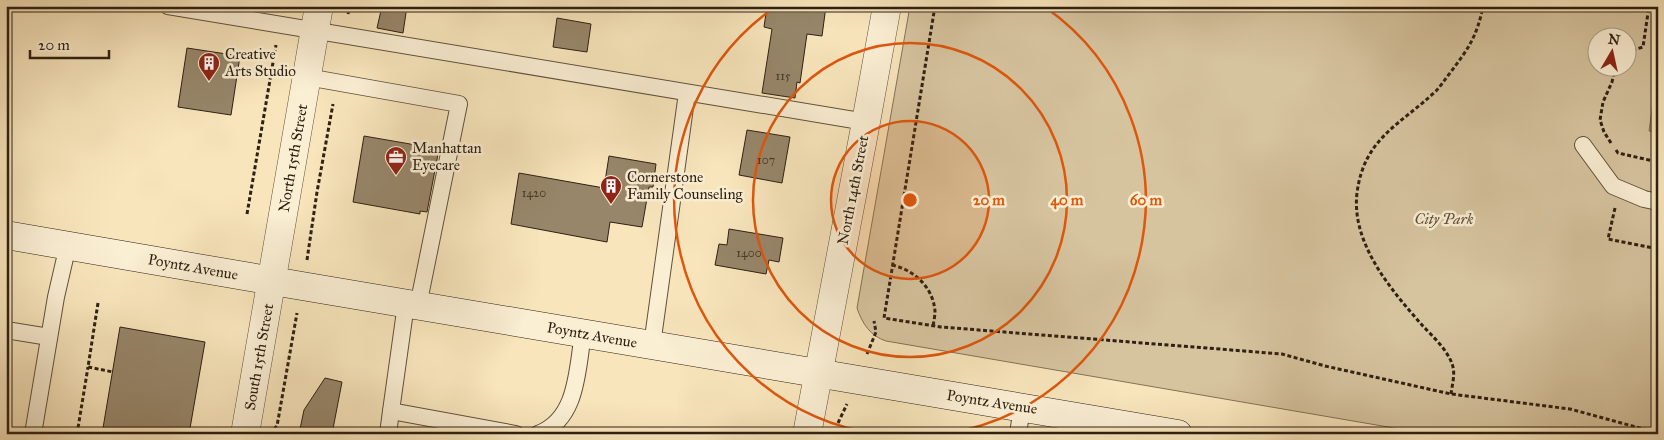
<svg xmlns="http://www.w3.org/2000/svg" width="1664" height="440" font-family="'IM FELL Great Primer',serif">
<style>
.green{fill:#d6c49f;stroke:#827258;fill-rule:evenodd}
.water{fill:#b3a282;stroke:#7e6e55}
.building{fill:#97866a;stroke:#2e2012}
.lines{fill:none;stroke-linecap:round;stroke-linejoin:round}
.lane-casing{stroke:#60513c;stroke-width:18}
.street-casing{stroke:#60513c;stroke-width:29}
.secondary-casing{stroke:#2e2012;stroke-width:29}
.path{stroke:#2e2012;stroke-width:3;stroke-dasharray:4 2.5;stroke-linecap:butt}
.lane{stroke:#faeed3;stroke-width:16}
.street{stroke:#faeed3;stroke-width:28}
.secondary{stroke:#faeed3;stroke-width:28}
.ring{fill:none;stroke:#df560c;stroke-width:2.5}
.labels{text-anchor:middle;stroke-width:5;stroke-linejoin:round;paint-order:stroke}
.number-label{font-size:12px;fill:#483a28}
.poi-label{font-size:15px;fill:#2e2012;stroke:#faeed3;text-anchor:start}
.street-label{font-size:15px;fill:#2e2012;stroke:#faeed3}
.park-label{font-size:15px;font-style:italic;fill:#60513c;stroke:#faeed3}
.centre{fill:#df560c;stroke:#faeed3;stroke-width:2.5}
.ring-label{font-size:15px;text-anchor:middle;font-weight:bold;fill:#df560c;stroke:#faeed3;stroke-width:5;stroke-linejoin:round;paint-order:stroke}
</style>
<rect width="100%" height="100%" fill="#f8e5bc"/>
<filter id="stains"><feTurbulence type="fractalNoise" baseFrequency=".004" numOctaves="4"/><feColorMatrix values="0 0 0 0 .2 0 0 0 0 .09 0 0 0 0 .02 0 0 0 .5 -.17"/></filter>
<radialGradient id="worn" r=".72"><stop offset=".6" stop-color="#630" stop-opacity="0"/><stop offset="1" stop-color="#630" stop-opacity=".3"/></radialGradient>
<path class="green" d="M910,6H1658V434H1429L886,341C870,336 862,323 857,308ZM1596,38H1626V68H1596Z"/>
<path class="water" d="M1658,68V132L1649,131Z"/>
<g class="building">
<path d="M382,6H407L403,33L377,28Z"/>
<path d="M767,6H826L822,36L807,34L800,83L797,82L795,98L762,93L772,29L764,27Z"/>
<path d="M557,18L591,24L587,52L553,47Z"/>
<path d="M187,48L240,56L231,115L178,107Z"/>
<path d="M747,130L790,137L782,183L739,175Z"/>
<path d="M364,136L439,149L427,212L420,211V214L353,202Z"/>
<path d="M609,156L656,164L653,187H649L642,227L610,222L607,242L511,224L519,173L604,188Z"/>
<path d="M729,229L783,238L779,262L769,260L766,274L715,265L719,244L727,245Z"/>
<path d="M120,327L205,342L189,434H102Z"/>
<path d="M325,378L342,382L332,434H299L304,410Z"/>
</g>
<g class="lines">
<g class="lane-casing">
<g id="lane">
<path d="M168,6L866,122"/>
<path d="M307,77L459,104L418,306"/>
<path d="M1583,145L1613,186L1644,199L1658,202"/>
<path d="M406,304L391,411L516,434"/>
<path d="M6,330L49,337"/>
<path d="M652,345L687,93"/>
<path d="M33,434L56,297L68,245"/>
<path d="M388,434L391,411"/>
<path d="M538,434C578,419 577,369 583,334"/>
<path d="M1018,434L1022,407"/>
</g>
</g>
<g class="street-casing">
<g id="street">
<path d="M245,434L319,6"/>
<path d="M807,434L866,122L887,6"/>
</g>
</g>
<g class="secondary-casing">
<path id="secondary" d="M6,235L302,286L1178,434"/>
</g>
<g class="path">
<path d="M935,6L884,318L941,327L1282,354L1325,366L1451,394L1570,409L1658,433"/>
<path d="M348,14L350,6"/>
<path d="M1626,52L1643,47L1649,6"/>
<path d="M1611,143L1604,132L1600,120L1603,102L1612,82L1615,68"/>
<path d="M1616,150L1618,153L1658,162"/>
<path d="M1615,208L1608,239L1658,249"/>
<path d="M247,214L276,45"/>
<path d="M307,260L317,192L333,104"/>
<path d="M892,265C914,270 933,287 935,311C935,315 934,321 933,326"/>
<path d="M98,303L88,367L113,372"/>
<path d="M867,354L876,332L874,321"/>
<path d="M1451,394C1452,386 1455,375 1453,367C1449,351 1433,337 1422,325C1391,290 1351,243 1357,193C1364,138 1400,125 1436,91C1441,86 1445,79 1450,73C1468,49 1477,37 1483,6"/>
<path d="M838,423L847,404"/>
<path d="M274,429L277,426L297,313"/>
<path d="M77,434L88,367"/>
</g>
<use href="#lane" class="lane"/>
<use href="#street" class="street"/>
<use href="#secondary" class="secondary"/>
</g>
<circle cx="910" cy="200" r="79" fill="#df560c" fill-opacity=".12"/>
<g class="ring">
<circle cx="910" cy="200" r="79"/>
<circle cx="910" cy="200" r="157"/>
<path d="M877 434A236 236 0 0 1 775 7M1045 7A236 236 0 0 1 943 434"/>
</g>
<defs>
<g id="building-pin" transform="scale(1.125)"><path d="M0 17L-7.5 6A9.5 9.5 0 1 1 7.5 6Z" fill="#8f2418" stroke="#faeed3"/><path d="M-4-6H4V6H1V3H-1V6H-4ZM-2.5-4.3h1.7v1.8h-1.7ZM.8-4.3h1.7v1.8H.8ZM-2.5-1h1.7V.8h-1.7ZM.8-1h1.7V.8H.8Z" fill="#fff"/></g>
<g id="office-pin" transform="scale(1.125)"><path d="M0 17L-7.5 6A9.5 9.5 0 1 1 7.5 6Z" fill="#8f2418" stroke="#faeed3"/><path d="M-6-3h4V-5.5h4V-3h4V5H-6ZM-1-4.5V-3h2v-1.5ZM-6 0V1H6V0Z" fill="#fff"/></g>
</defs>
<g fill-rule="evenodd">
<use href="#building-pin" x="209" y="63"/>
<use href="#office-pin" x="396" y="157"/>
<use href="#building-pin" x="611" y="186"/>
</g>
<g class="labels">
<g class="number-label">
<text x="783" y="80">115</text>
<text x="766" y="164">107</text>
<text x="534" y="197">1420</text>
<text x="749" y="257">1400</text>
</g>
<g class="poi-label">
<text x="225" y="59">Creative<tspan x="225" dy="17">Arts Studio</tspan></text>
<text x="412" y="153">Manhattan<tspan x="412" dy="17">Eyecare</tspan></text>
<text x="627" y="182">Cornerstone<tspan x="627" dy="17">Family Counseling</tspan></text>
</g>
<g class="street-label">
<text transform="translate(293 158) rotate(-80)" y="5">North 15th Street</text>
<text transform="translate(853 190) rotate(-79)" y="5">North 14th Street</text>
<text transform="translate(193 267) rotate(10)" y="5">Poyntz Avenue</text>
<text transform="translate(592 335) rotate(10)" y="5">Poyntz Avenue</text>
<text transform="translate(259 357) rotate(-80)" y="5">South 15th Street</text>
<text transform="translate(992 402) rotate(9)" y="5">Poyntz Avenue</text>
</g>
<g class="park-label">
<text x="1444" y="224">City Park</text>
</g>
</g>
<circle cx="910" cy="200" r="8" class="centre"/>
<g class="ring-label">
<text x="989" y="205">20 m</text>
<text x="1067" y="205">40 m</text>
<text x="1146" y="205">60 m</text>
</g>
<rect width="1664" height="440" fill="none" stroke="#f8e5bc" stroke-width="25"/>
<rect x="8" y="8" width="1649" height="425" fill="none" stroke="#2e2012" stroke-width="2.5"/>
<rect x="12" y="12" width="1639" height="415" fill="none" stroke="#2e2012"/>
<g transform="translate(1612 52) rotate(9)"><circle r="24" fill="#faeed3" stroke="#a89c86"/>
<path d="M0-4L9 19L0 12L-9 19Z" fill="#8f2418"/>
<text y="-8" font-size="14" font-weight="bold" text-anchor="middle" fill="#2e2012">N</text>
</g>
<path d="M30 50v8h79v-8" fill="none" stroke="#2e2012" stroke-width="2.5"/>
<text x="38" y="50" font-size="15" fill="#2e2012" stroke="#faeed3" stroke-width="4" paint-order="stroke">20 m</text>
<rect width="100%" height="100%" filter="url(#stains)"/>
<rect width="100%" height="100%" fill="url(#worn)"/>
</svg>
